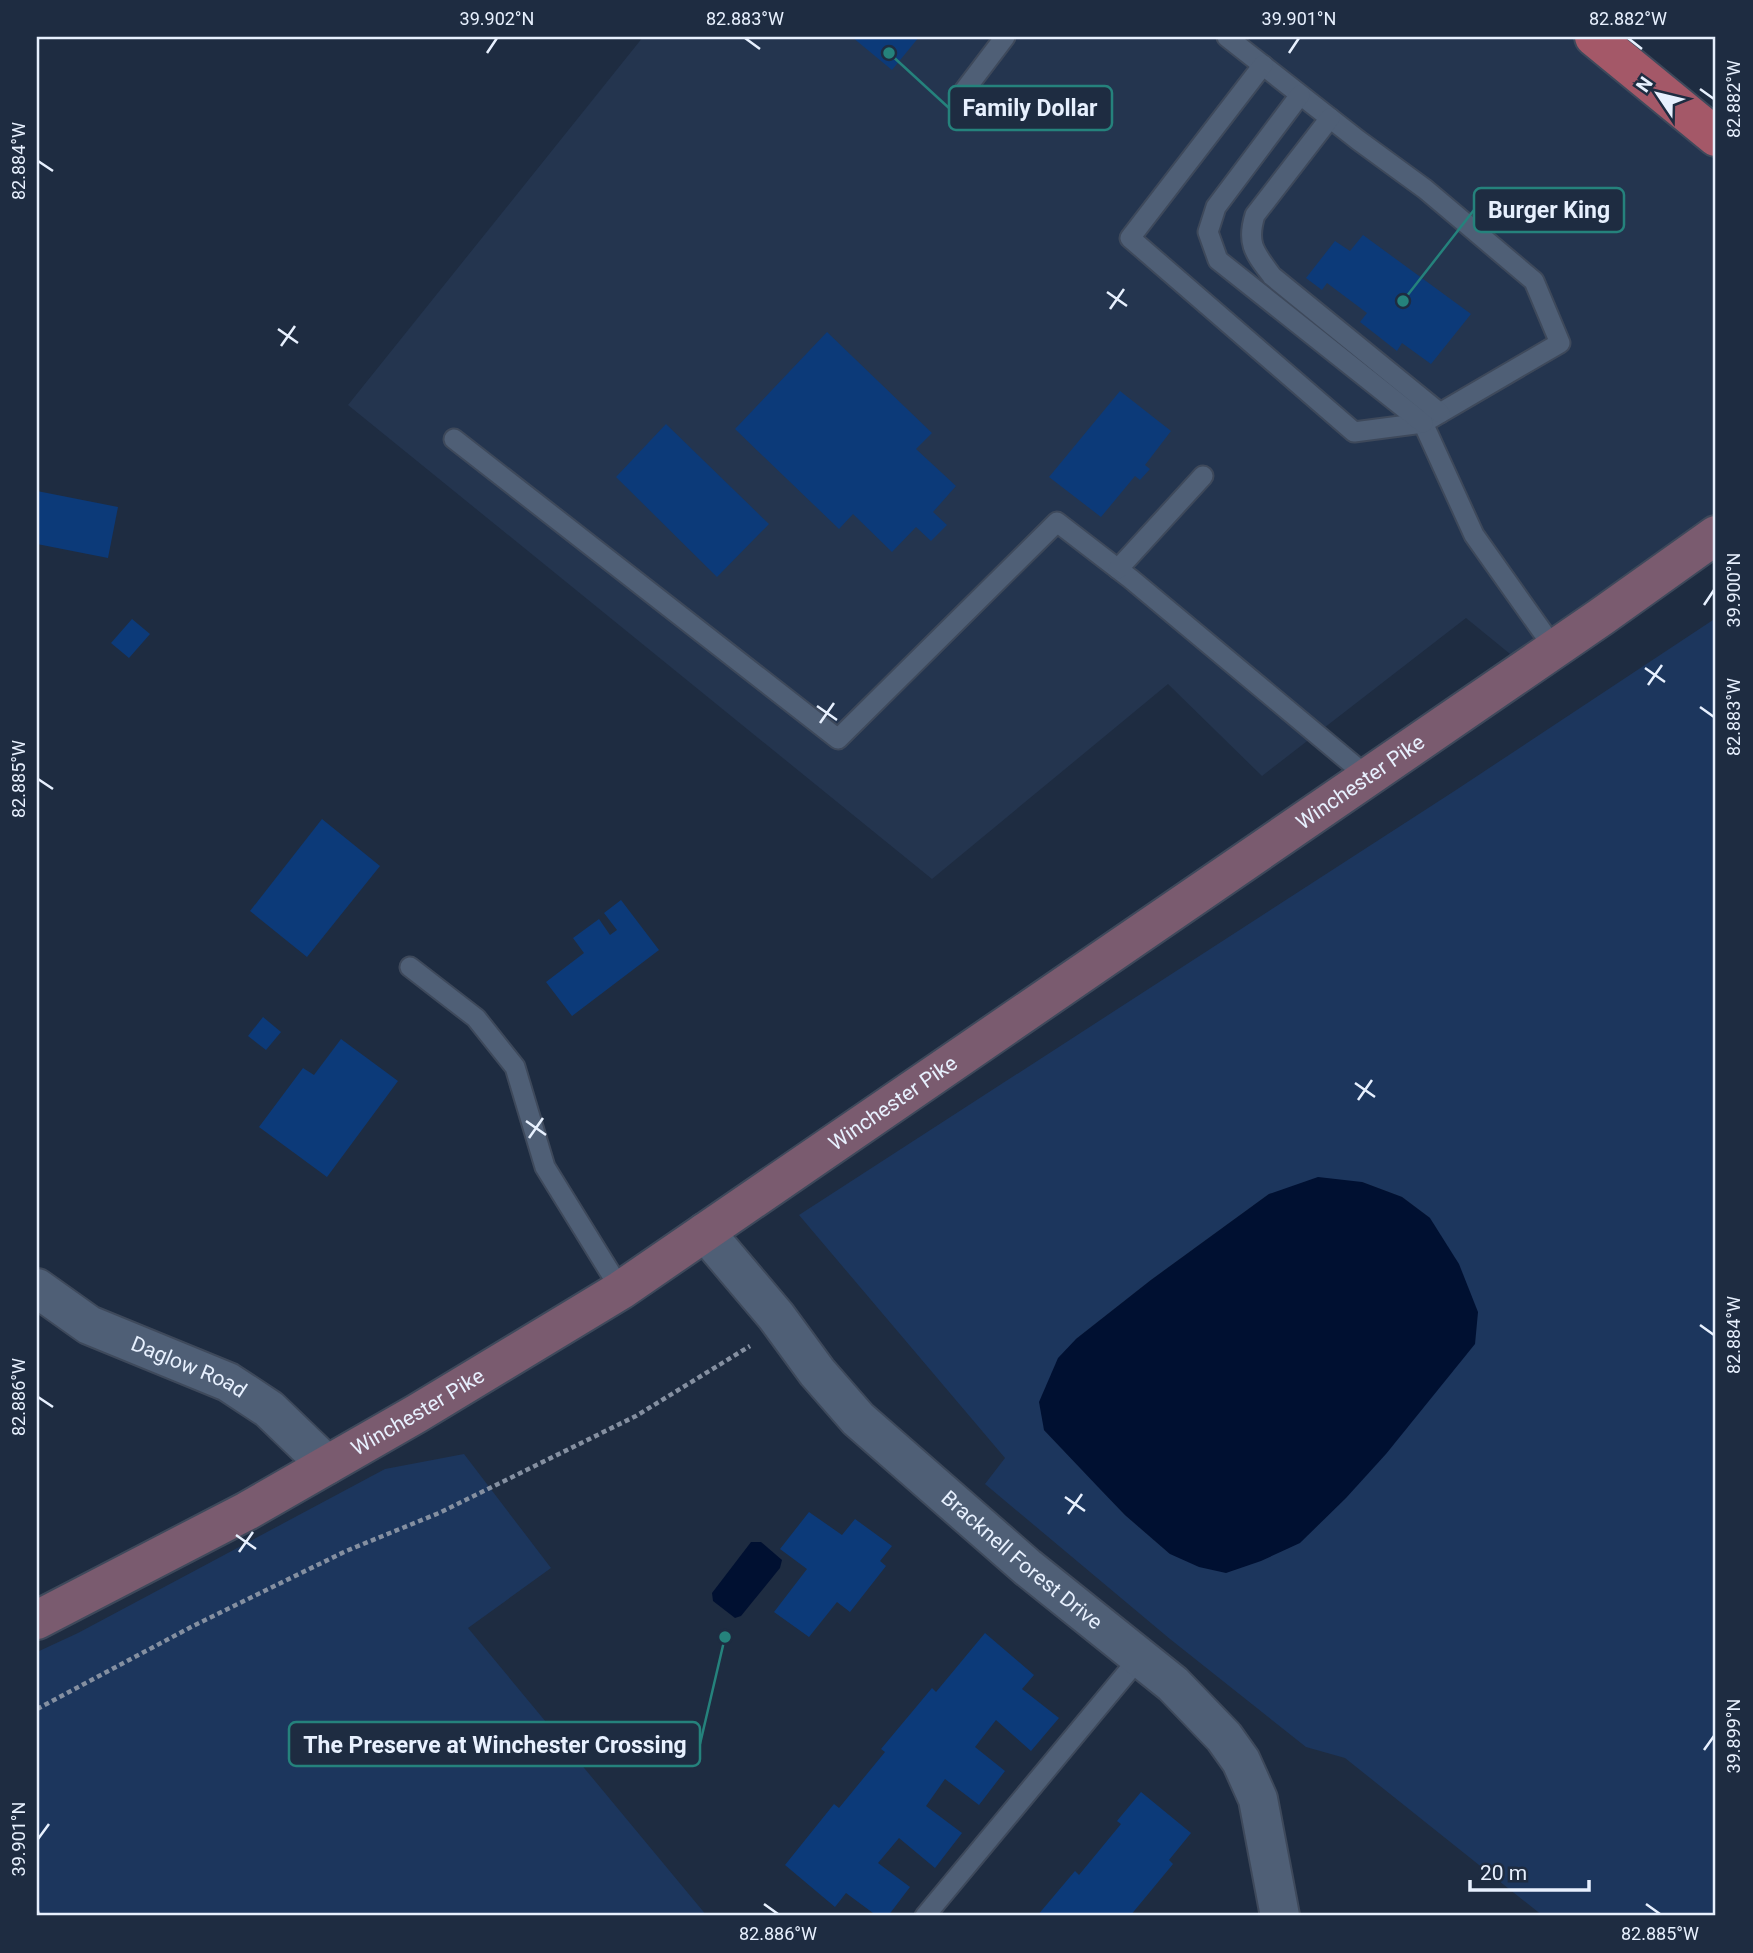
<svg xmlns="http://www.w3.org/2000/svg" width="1753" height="1953" font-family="Roboto,sans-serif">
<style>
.built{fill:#24354f}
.green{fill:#1c365d;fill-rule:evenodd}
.water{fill:#001031}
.building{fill:#0c3a79}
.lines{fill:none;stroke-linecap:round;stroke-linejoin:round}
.service-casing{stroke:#3e495b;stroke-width:23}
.minor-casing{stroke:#3e495b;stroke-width:42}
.secondary-casing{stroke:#3e495b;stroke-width:42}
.primary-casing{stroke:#3e495b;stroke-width:42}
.path{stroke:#8590a1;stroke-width:4.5;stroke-dasharray:5 3.5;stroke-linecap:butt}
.service{stroke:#4f5f76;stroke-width:19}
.minor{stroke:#4f5f76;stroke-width:38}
.secondary{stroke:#7a5b6f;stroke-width:38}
.primary{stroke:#a45868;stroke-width:38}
.ticks{fill:none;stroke:#e7f0fe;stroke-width:2.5}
.labels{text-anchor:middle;stroke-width:5;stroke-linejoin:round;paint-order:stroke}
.street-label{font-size:21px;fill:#e7f0fe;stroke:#1e2c41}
.leader{fill:none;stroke:#25827c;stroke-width:2.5}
.callout-dot{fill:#25827c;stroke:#1e2c41;stroke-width:2.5}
.callout{fill:#1e2c41;stroke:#25827c;stroke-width:2.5}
.callout-label{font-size:23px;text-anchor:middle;font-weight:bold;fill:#e7f0fe}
.neatline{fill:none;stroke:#e7f0fe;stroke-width:2.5}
.ticks-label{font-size:18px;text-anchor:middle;fill:#e7f0fe}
</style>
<rect width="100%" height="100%" fill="#1e2c41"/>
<path class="built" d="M643,37H1594L1716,137V533L1526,667L1466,618L1262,776L1168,684L932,879L348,405Z"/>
<g class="green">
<path d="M1716,618V1916H1543L1345,1758L1306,1747L1170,1639L985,1484L1005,1458L799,1215L1456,790ZM1362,1182L1402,1197L1430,1218L1170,1554L1125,1515L1044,1430L1076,1339L1151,1280L1269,1194Z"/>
<path d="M464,1454L551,1568L468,1628L707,1916H37V1652L78,1633L385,1469Z"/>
</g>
<g class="water">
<path d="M1318,1177L1362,1182L1402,1197L1430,1218L1459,1264L1478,1312L1475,1344L1386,1454L1346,1498L1300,1543L1261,1561L1226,1573L1199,1567L1170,1554L1125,1515L1100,1489L1044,1430L1039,1402L1058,1358L1076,1339L1151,1280L1269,1194Z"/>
<path d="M751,1542H761L782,1560L780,1568L741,1616L735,1618L713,1601L712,1593Z"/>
</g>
<g class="building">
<path d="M852,37H919L892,70Z"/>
<path d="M1363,235L1471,314L1431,364L1402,343L1397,351L1360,322L1367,313L1327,283L1322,290L1306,278L1335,241L1350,251Z"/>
<path d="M827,332L932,433L916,449L956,486L933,512L947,525L931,541L916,527L892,552L853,514L839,529L735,429Z"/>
<path d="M1120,391L1171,431L1145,465L1150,469L1140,480L1135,476L1101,517L1049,477Z"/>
<path d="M666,424L769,524L717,577L616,477Z"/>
<path d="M37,491L118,507L108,558L37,544Z"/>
<path d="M132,619L150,634L129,658L111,643Z"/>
<path d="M322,819L380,866L307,957L250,911Z"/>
<path d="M621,900L659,950L572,1016L546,982L584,953L573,938L599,919L610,935L617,930L604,913Z"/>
<path d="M263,1017L281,1032L266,1050L248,1036Z"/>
<path d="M341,1039L398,1081L327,1177L259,1127L303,1068L314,1075Z"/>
<path d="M809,1512L842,1535L855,1519L892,1546L880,1561L886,1566L850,1612L837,1602L809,1637L774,1612L807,1569L780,1549Z"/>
<path d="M985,1633L1034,1675L1022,1689L1059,1718L1031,1751L996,1720L975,1747L1005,1771L979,1805L945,1779L926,1806L962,1833L935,1868L899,1838L878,1863L910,1887L888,1916H877L846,1893L835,1907L785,1865L834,1804L839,1808L885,1752L881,1749L932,1688L936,1692Z"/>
<path d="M1141,1792L1191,1833L1169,1860L1173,1864L1130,1916L1123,1914L1121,1916H1037L1075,1871L1079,1875L1121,1824L1117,1821Z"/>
</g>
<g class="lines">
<g class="service-casing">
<g id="service">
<path d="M1227,37L1358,140L1425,189L1534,281L1560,343L1423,423L1474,535L1554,648"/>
<path d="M1263,65L1130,238L1354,432L1423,423"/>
<path d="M964,91L1005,37"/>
<path d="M1300,95L1216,207L1208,232L1218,260L1423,423"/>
<path d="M1330,118L1255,215C1246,244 1255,253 1272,276L1440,413"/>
<path d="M454,439L838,739L1057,522L1131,579L1368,777"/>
<path d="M1118,569L1203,476"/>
<path d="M410,967L476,1018L515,1067L545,1167L621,1290"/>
<path d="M925,1916L1140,1657"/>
</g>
</g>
<g class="minor-casing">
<g id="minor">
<path id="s1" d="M705,1232L776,1316L817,1372L858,1419L1027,1567L1173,1684L1224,1737L1241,1761L1258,1799L1280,1916"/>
<path id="s2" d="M37,1288L89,1325L228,1382L269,1409L327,1465"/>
</g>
</g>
<g class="secondary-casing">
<g id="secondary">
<path id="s3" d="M37,1620L247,1511L416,1414L621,1290L1601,617L1716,535"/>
</g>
</g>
<g class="primary-casing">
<path id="primary" d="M1594,37L1716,137"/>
</g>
<g class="path">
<path d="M37,1709L193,1626L346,1551L439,1513L636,1416L750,1346"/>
<path d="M37,1911L39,1916"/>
</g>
<use href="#service" class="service"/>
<use href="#minor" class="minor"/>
<use href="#secondary" class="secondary"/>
<use href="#primary" class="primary"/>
</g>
<path class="ticks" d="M745,38L760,49M1628,38L1642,49M487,53L497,38M1289,53L1299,38M1700,89L1714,99M38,161L53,171M1107,292L1127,306M1110,309L1124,289M278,329L298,343M281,346L295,326M1704,605L1714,590M1645,668L1665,682M1648,685L1662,665M817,706L837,720M1700,707L1714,717M820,723L834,703M38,779L53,789M1355,1083L1375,1097M1358,1100L1372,1080M526,1121L546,1135M529,1138L543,1118M1700,1325L1714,1335M38,1397L53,1407M1065,1497L1085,1511M1068,1514L1082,1494M236,1535L256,1549M239,1552L253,1532M1704,1750L1714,1736M38,1839L49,1824M764,1904L778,1914M1646,1904L1660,1914"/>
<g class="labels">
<g class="street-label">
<text dy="7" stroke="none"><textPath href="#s3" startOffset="1568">Winchester Pike</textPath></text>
<text dy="7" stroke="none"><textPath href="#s3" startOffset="1001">Winchester Pike</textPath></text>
<text dy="7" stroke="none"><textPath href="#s2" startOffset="172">Daglow Road</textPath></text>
<text dy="7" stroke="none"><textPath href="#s3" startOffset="434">Winchester Pike</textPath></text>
<text dy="7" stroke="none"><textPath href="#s1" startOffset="458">Bracknell Forest Drive</textPath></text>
</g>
</g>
<path class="leader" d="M889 53L949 108M1403 301L1474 210M725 1637L700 1744"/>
<g class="callout-dot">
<circle cx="889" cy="53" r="7"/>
<circle cx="1403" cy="301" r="7"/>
<circle cx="725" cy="1637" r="7"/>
</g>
<g class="callout">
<rect x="949" y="86" width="163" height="44" rx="7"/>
<rect x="1474" y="188" width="150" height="44" rx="7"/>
<rect x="289" y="1722" width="411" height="44" rx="7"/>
</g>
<g class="callout-label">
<text x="1030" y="116">Family Dollar</text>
<text x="1549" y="218">Burger King</text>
<text x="495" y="1753">The Preserve at Winchester Crossing</text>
</g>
<rect width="1753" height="1953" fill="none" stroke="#1e2c41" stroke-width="77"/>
<g transform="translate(1658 94) rotate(305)" stroke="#1e2c41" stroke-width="5" paint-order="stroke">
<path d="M0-5L12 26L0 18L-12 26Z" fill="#e7f0fe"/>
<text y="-10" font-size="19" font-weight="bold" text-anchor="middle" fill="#e7f0fe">N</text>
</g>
<path d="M1470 1880v10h119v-10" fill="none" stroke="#e7f0fe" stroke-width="3.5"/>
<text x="1480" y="1880" font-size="21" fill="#e7f0fe" stroke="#1e2c41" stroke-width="5" paint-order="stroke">20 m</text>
<rect x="38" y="38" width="1676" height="1876" class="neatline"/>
<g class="ticks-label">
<text x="497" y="25">39.902°N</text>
<text x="745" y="25">82.883°W</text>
<text x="1299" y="25">39.901°N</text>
<text x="1628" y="25">82.882°W</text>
<text transform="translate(1734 99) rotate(-90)" y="6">82.882°W</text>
<text transform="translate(19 161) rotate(-90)" y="6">82.884°W</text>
<text transform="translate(1734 590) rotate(-90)" y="6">39.900°N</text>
<text transform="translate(1734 717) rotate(-90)" y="6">82.883°W</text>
<text transform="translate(19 779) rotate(-90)" y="6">82.885°W</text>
<text transform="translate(1734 1335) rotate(-90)" y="6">82.884°W</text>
<text transform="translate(19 1397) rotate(-90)" y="6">82.886°W</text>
<text transform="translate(1734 1736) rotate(-90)" y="6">39.899°N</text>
<text transform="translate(19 1839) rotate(-90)" y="6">39.901°N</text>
<text x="778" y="1940">82.886°W</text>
<text x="1660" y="1940">82.885°W</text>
</g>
</svg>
